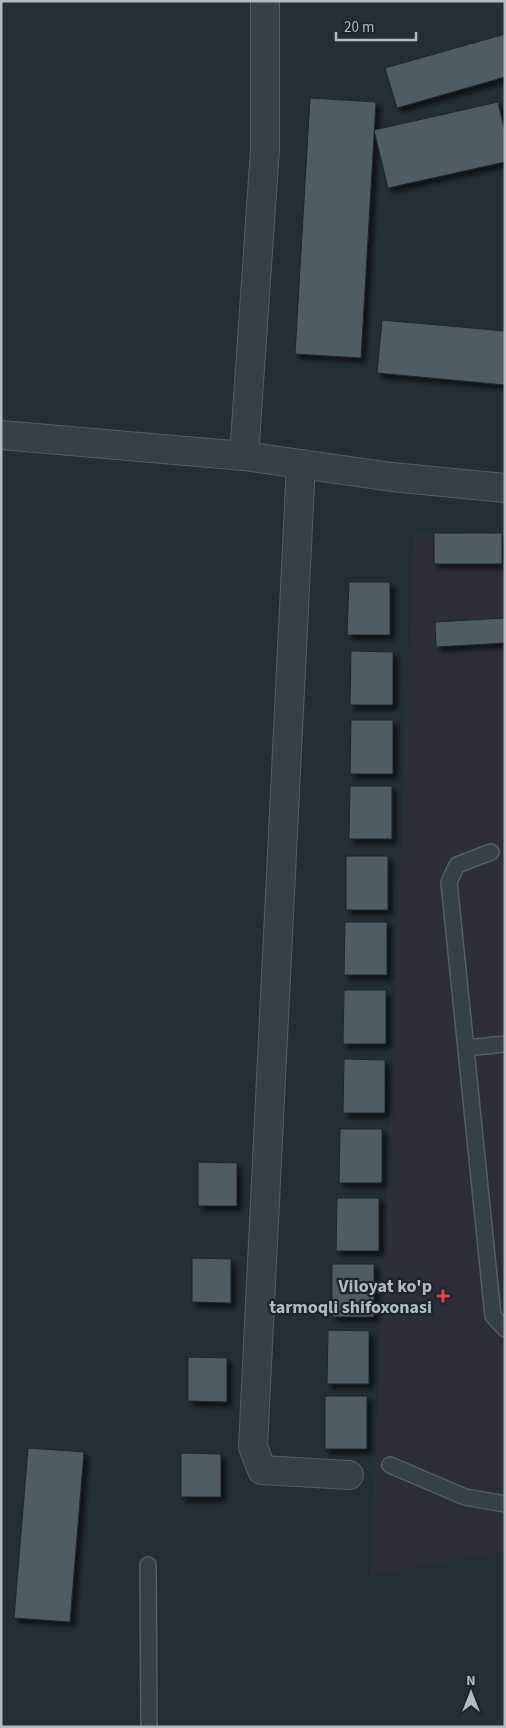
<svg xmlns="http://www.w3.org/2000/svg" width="506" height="1728" font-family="'Source Sans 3',sans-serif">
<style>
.medical{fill:#2d2e39}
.building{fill:#4e5c65;stroke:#1d272e;filter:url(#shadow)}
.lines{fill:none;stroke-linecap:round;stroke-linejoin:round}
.lane-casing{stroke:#535e65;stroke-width:18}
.street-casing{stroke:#535e65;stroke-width:30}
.lane{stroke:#364047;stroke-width:15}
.street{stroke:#364047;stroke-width:28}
.health-dot{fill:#e0444e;stroke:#1b252c;stroke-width:2}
.labels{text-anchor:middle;stroke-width:4.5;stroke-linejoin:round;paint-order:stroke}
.poi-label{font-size:18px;font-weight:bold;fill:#b0bbc4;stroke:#1b252c;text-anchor:end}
</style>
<defs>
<filter id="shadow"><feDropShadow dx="4.5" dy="4.5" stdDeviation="2.5" flood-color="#0009"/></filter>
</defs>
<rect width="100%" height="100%" fill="#222f37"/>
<path class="medical" d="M505,531V1551L370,1576L414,534Z"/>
<g class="building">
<path d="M505,34V77L397,108L385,68Z"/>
<path d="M310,98L376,102L361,358L295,354Z"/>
<path d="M498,102L505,132V162L388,188L374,130Z"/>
<path d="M382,320L505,331V385L377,373Z"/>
<rect x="434" y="533" width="68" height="31"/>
<path d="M349,582H390V635H347Z"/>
<path d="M505,618V643L436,647L435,622Z"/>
<path d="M351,651L393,652V705H350Z"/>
<path d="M351,720H393V774H350Z"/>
<path d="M350,786H392V839H349Z"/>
<rect x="346" y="856" width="42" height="54"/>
<path d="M345,922H387V975H344Z"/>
<path d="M344,990H386V1044H343Z"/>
<path d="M344,1059L385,1060V1113H343Z"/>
<path d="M340,1129H382V1183H339Z"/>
<path d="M198,1162L237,1163V1206H198Z"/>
<path d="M337,1198H379V1251H336Z"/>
<path d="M192,1258L231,1259V1303L192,1302Z"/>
<rect x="332" y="1264" width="42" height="53"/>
<path d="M328,1330L369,1331V1384H327Z"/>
<path d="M188,1357L227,1358V1402L188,1401Z"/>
<rect x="325" y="1396" width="42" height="53"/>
<path d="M28,1448L84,1452L70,1622L14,1618Z"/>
<path d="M181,1453L221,1454V1497H181Z"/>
</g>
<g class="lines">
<g class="lane-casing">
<g id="lane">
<path d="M491,852L457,865L449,882L493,1316L505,1329"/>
<path d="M466,1048L505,1044"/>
<path d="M390,1465L465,1497L505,1504"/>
<path d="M148,1565L149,1727"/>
</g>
</g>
<g class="street-casing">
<g id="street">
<path d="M1,435L244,456L392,477L505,488"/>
<path d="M244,456L265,149V1"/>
<path d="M301,464L253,1447L262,1470L349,1475"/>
</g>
</g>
<use href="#lane" class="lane"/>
<use href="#street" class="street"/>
</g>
<path class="health-dot" d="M440.5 1288.5h5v5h5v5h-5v5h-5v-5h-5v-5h5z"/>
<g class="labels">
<g class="poi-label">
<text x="432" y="1292">Viloyat ko'p<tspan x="432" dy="21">tarmoqli shifoxonasi</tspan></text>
</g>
</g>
<rect width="506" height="1728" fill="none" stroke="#b0bbc4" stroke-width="5"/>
<g transform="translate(471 1693)" stroke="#1b252c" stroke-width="4" paint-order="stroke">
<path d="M0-4L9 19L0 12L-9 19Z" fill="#b0bbc4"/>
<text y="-8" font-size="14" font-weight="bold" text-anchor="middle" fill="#b0bbc4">N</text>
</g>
<path d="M336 32v8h80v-8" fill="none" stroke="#b0bbc4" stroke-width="2.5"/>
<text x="344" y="32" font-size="15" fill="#b0bbc4" stroke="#1b252c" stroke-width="4" paint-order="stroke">20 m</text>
</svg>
